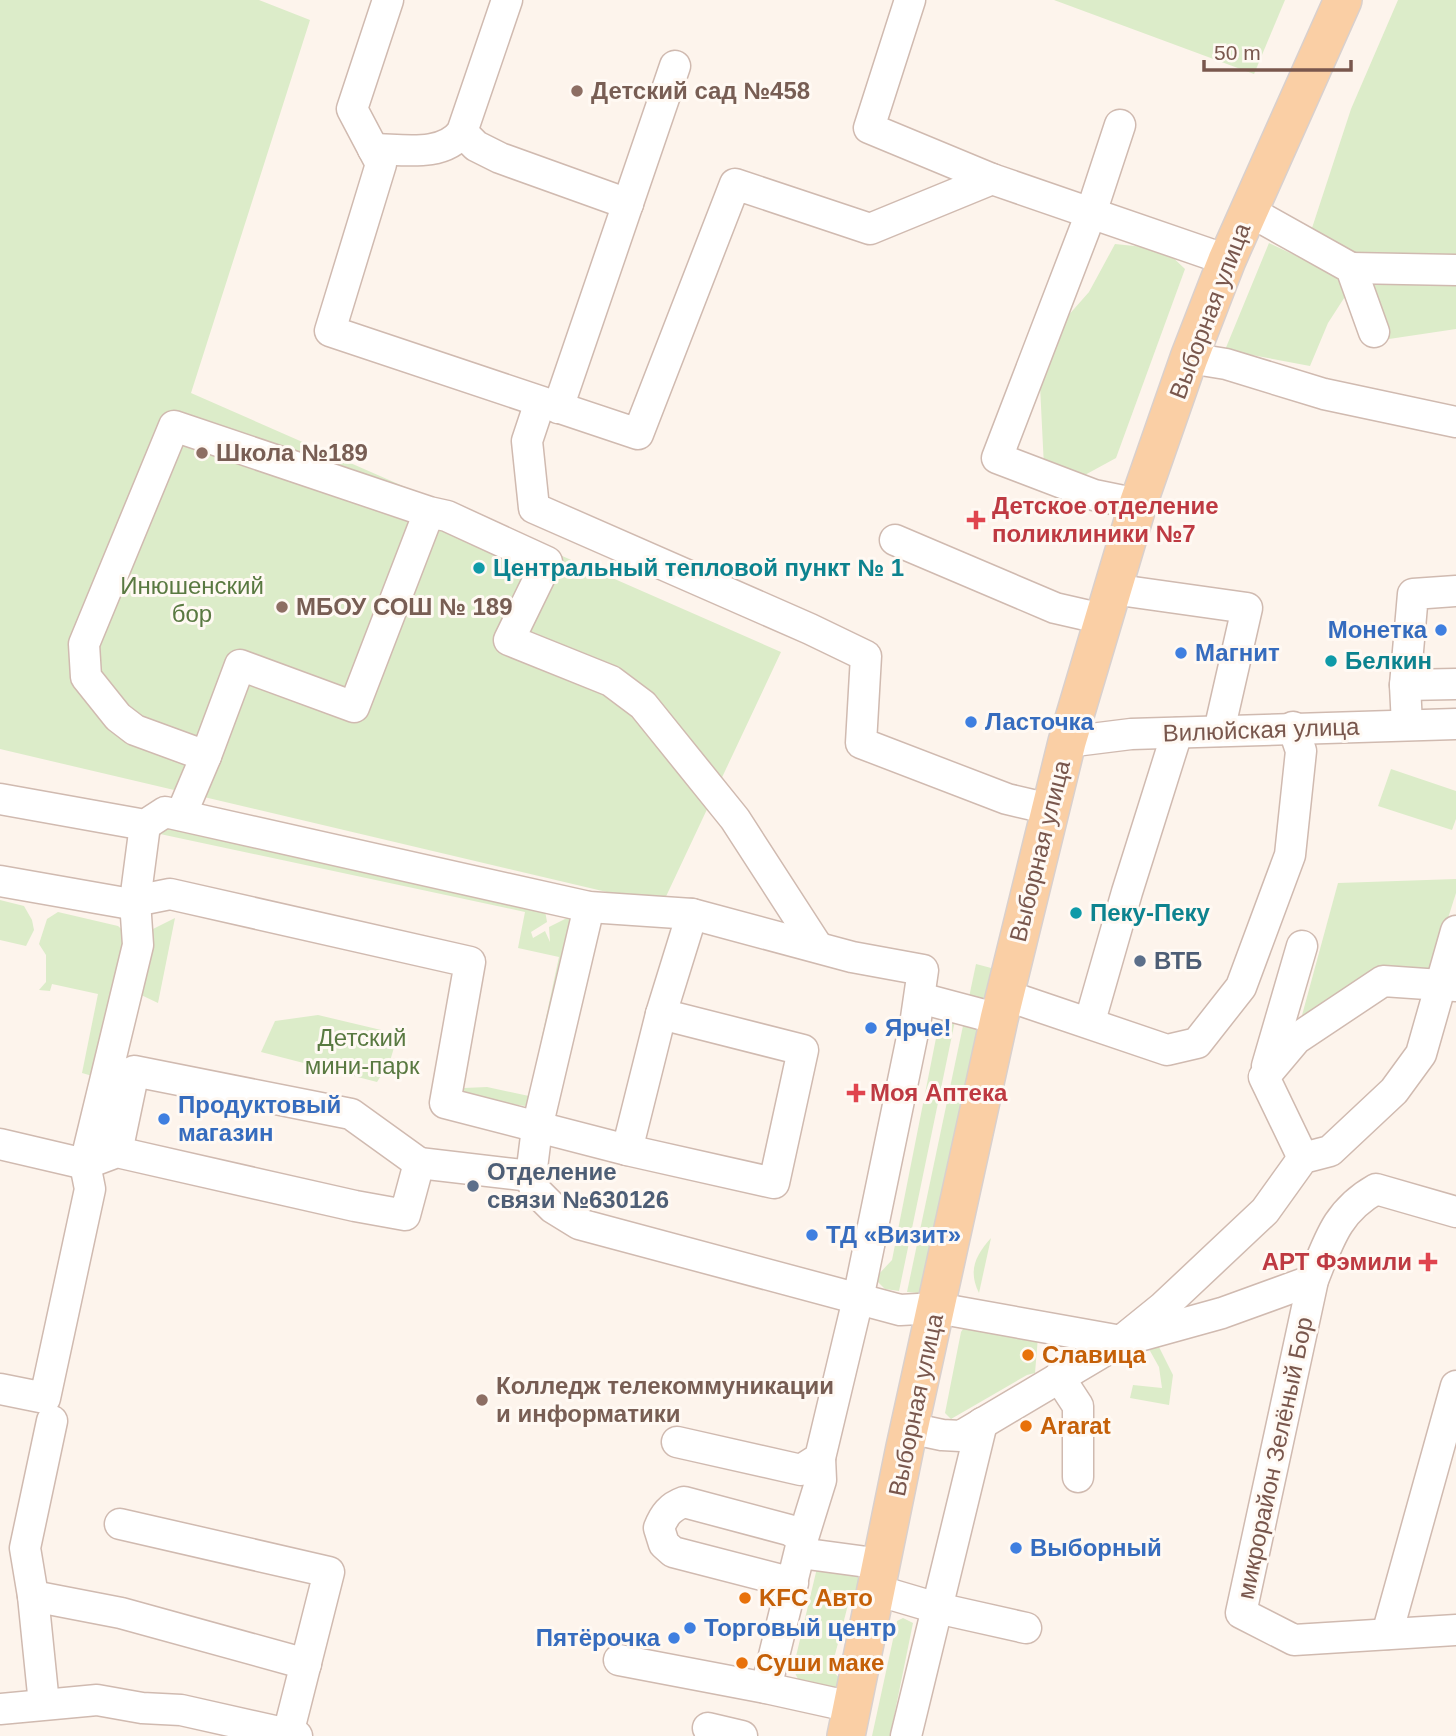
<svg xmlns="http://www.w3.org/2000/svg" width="1456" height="1736" font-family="Helvetica,sans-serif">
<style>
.green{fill:#dcecc9}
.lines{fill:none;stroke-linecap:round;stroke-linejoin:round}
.minor-casing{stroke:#d0bab0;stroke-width:33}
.major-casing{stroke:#d9d0cd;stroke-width:40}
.minor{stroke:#fff;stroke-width:30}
.major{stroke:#facfa5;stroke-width:37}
.education-dot{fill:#8d6e63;stroke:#fff9f3;stroke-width:2.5}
.health-dot{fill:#e0444e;stroke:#fff9f3;stroke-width:2.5}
.culture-dot{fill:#0f9aa8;stroke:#fff9f3;stroke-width:2.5}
.shop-dot{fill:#3f7fe0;stroke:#fff9f3;stroke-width:2.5}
.service-dot{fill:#5c6f8a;stroke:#fff9f3;stroke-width:2.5}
.food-dot{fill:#e8710a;stroke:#fff9f3;stroke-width:2.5}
.labels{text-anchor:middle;stroke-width:6;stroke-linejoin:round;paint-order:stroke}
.education-label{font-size:24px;font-weight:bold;fill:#785e54;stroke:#fff9f3;text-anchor:start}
.street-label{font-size:24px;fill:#79574d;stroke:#fff9f3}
.health-label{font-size:24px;font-weight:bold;fill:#be3a42;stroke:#fff9f3;text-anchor:start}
.culture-label{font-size:24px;font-weight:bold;fill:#0d838f;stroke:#fff9f3;text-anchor:start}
.park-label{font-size:24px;fill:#597941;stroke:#fff9f3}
.shop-label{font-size:24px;font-weight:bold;fill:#366cbe;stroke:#fff9f3;text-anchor:start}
.service-label{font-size:24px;font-weight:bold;fill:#4e5e75;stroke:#fff9f3;text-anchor:start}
.food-label{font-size:24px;font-weight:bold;fill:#c56008;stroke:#fff9f3;text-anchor:start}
</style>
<rect width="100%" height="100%" fill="#fdf4ec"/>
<g class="green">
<path d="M0,0H259L310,20L191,393L781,652L662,905L0,749Z"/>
<path d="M1054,0H1285L1254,74Z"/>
<path d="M1398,0H1456V329L1389,339L1363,265L1312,228L1351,109Z"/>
<path d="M1269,243L1337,275L1348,292L1328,323L1310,366L1225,350Z"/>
<path d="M1115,244L1164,249L1185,269L1116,458L1083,476L1044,467L1040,386L1059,326L1089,292Z"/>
<path d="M1391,769L1456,791V819L1452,830L1378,806Z"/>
<path d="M182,818L543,899L547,922L531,932L533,938L545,931L550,942L549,927L575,914L536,1100L525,1106L472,1098L463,1094L464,1088L487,1087L529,1096L559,957L518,948L525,912L160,834Z"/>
<path d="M1456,879V893L1430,975L1298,1030L1338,883Z"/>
<path d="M0,900L24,906L32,920L34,930L26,946L0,940Z"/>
<path d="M58,912L118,926L130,937L96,1077L82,1073L98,994L52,984L50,991L39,990L46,982V955L39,944L47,919Z"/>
<path d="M175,918L158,1003L139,994L144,937L153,929Z"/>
<path d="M976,964L995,969L927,1288L918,1293L907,1292Z"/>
<path d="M318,1015L398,1034L390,1061L377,1082L261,1052L275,1021Z"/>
<path d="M956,1016L899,1291L885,1289L878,1282V1275L892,1260L940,1018Z"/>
<path d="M991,1238L979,1293C968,1271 975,1256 991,1238Z"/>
<path d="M965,1326L1038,1337L1035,1373L1027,1375L951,1419L945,1413L961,1332Z"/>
<path d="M1154,1337L1173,1375L1169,1405L1130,1398L1133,1385L1162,1388L1159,1367L1145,1342Z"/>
<path d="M817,1568H849L865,1579L860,1598L849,1601L831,1670L843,1681L836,1688L816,1683L812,1686L799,1681L793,1669Z"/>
<path d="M903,1618L913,1623L890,1736H872L897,1621Z"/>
</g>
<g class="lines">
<g class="minor-casing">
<g id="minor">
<path d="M388,0L352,109L381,164L330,331L638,434L735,184L870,229L992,179"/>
<path d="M910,0L869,128L992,179L1227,260"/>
<path d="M1120,125L1091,213L997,458L1094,495L1138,504"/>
<path d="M462,132L476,146L500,158L628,204"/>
<path d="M373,149C401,149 443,158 462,132L507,0"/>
<path d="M1249,211L1351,268L1374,332"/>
<path d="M1351,268L1456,270"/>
<path d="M1189,358L1226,364L1324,394L1456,422"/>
<path d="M540,402L527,441L534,508L810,629L866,656L861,743L1007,799L1050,809"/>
<path d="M558,408L675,66"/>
<path d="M429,512L174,426L84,644L86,677L118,717L135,730L206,756L240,665L354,707L429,512L447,516L547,562L509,640L611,681L643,705L735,819L817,946"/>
<path d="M895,540L1055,608L1103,619"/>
<path d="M1112,589L1247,608L1219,731"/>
<path d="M1405,685L1456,684"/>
<path d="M1407,725L1405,685L1413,594L1456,591"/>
<path d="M1067,742L1131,734L1456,724"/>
<path d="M0,799L145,825L165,812L589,907L692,914L852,957L923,970L916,1018L858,1299L820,1458L801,1470L677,1442"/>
<path d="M181,815L206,756"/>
<path d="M0,881L125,903L170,894L470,962L445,1103L627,1150L774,1183L803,1050L661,1014"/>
<path d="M589,907L537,1128L531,1176L535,1190L553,1208L579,1224L900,1310L937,1308L1121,1341L1222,1313L1313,1280"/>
<path d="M1005,995L1167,1050L1197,1043L1241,987L1290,855L1301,751L1293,727"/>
<path d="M920,998L999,1019"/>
<path d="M1090,1021L1127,892L1177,733"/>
<path d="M1267,1066L1302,946"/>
<path d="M0,1144L85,1164L117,1152L355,1206L405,1215L419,1163L531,1176"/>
<path d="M627,1150L661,1014L692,914"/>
<path d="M117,1152L134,1071L351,1114L419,1163"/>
<path d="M1303,1158L1264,1077L1296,1039L1383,981L1456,986"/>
<path d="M1456,1212L1376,1189C1337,1211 1329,1240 1313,1280L1241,1613L1294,1640L1456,1630"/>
<path d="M1059,1377L1078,1406V1477"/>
<path d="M0,1389L45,1398L90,1189L85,1164L138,945L135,901L145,825"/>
<path d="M909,1428L942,1435L961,1436L1121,1341L1163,1307L1265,1211L1303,1158L1330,1151L1394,1091L1421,1054L1456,931"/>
<path d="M120,1524L329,1572L288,1734"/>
<path d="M800,1553L882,1564"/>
<path d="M793,1583L673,1552L664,1544L659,1528C664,1515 670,1507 684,1502L789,1530L803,1538"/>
<path d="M876,1590L937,1608L1026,1628"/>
<path d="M33,1596L121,1613L306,1664"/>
<path d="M1387,1634L1456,1386"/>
<path d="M619,1660L766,1688L852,1707"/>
<path d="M766,1688L803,1538L821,1480L820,1458"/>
<path d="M44,1704L33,1596L25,1548L52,1421"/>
<path d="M0,1709L97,1700L142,1708L181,1710L297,1736"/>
<path d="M708,1728L742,1736"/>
<path d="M906,1736L982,1423"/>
</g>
</g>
<g class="major-casing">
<path id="major" d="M846,1736L905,1447L999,1019L1067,742L1138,504L1189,358L1227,260L1343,0"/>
</g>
<use href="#minor" class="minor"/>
<use href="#major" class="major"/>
</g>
<g class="education-dot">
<circle cx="577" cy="91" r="7"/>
<circle cx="202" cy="453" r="7"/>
<circle cx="282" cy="607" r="7"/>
<circle cx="482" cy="1400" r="7"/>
</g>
<g class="health-dot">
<path d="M972.5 509.5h7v7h7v7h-7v7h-7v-7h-7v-7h7z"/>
<path d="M852.5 1082.5h7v7h7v7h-7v7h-7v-7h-7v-7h7z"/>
<path d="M1424.5 1251.5h7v7h7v7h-7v7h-7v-7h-7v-7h7z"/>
</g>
<g class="culture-dot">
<circle cx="479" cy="568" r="7"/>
<circle cx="1331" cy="661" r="7"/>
<circle cx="1076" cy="913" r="7"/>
</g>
<g class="shop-dot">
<circle cx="1441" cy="630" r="7"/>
<circle cx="1181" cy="653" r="7"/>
<circle cx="971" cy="722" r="7"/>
<circle cx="871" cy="1028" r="7"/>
<circle cx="164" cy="1119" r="7"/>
<circle cx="812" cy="1235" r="7"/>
<circle cx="1016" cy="1548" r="7"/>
<circle cx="690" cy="1628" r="7"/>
<circle cx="674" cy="1638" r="7"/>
</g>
<g class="service-dot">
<circle cx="1140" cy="961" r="7"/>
<circle cx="473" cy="1186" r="7"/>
</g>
<g class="food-dot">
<circle cx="1028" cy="1355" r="7"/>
<circle cx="1026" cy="1426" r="7"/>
<circle cx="745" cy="1598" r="7"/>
<circle cx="742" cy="1663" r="7"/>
</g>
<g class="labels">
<g class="education-label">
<text x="591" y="99">Детский сад №458</text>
<text x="216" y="461">Школа №189</text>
<text x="296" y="615">МБОУ СОШ № 189</text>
<text x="496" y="1394">Колледж телекоммуникации<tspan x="496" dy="28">и информатики</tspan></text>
</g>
<g class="street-label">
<text transform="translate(1210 311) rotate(-69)" y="8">Выборная улица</text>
<text transform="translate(1261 730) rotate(-2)" y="8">Вилюйская улица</text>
<text transform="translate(1040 851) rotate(-76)" y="8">Выборная улица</text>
<text transform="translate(916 1405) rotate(-78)" y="8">Выборная улица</text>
<text transform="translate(1275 1458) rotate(-78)" y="8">микрорайон Зелёный Бор</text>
</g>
<g class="health-label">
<text x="992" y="514">Детское отделение<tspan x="992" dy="28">поликлиники №7</tspan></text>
<text x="870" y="1101">Моя Аптека</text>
<text x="1412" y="1270" text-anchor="end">АРТ Фэмили</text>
</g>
<g class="culture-label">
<text x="493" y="576">Центральный тепловой пункт № 1</text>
<text x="1345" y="669">Белкин</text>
<text x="1090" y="921">Пеку-Пеку</text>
</g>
<g class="park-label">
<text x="192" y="594">Инюшенский<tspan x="192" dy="28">бор</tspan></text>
<text x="362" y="1046">Детский<tspan x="362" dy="28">мини-парк</tspan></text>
</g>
<g class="shop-label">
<text x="1427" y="638" text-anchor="end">Монетка</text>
<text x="1195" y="661">Магнит</text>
<text x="985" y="730">Ласточка</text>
<text x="885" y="1036">Ярче!</text>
<text x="178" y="1113">Продуктовый<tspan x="178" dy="28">магазин</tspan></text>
<text x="826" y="1243">ТД «Визит»</text>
<text x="1030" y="1556">Выборный</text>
<text x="704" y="1636">Торговый центр</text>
<text x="660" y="1646" text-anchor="end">Пятёрочка</text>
</g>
<g class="service-label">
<text x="1154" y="969">ВТБ</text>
<text x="487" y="1180">Отделение<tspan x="487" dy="28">связи №630126</tspan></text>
</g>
<g class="food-label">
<text x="1042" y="1363">Славица</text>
<text x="1040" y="1434">Ararat</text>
<text x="759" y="1606">KFC Авто</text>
<text x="756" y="1671">Суши маке</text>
</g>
</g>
<path d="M1204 60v10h147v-10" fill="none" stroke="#79574d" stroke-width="3.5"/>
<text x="1214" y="60" font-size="21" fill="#79574d" stroke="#fff9f3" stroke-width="5" paint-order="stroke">50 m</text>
</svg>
